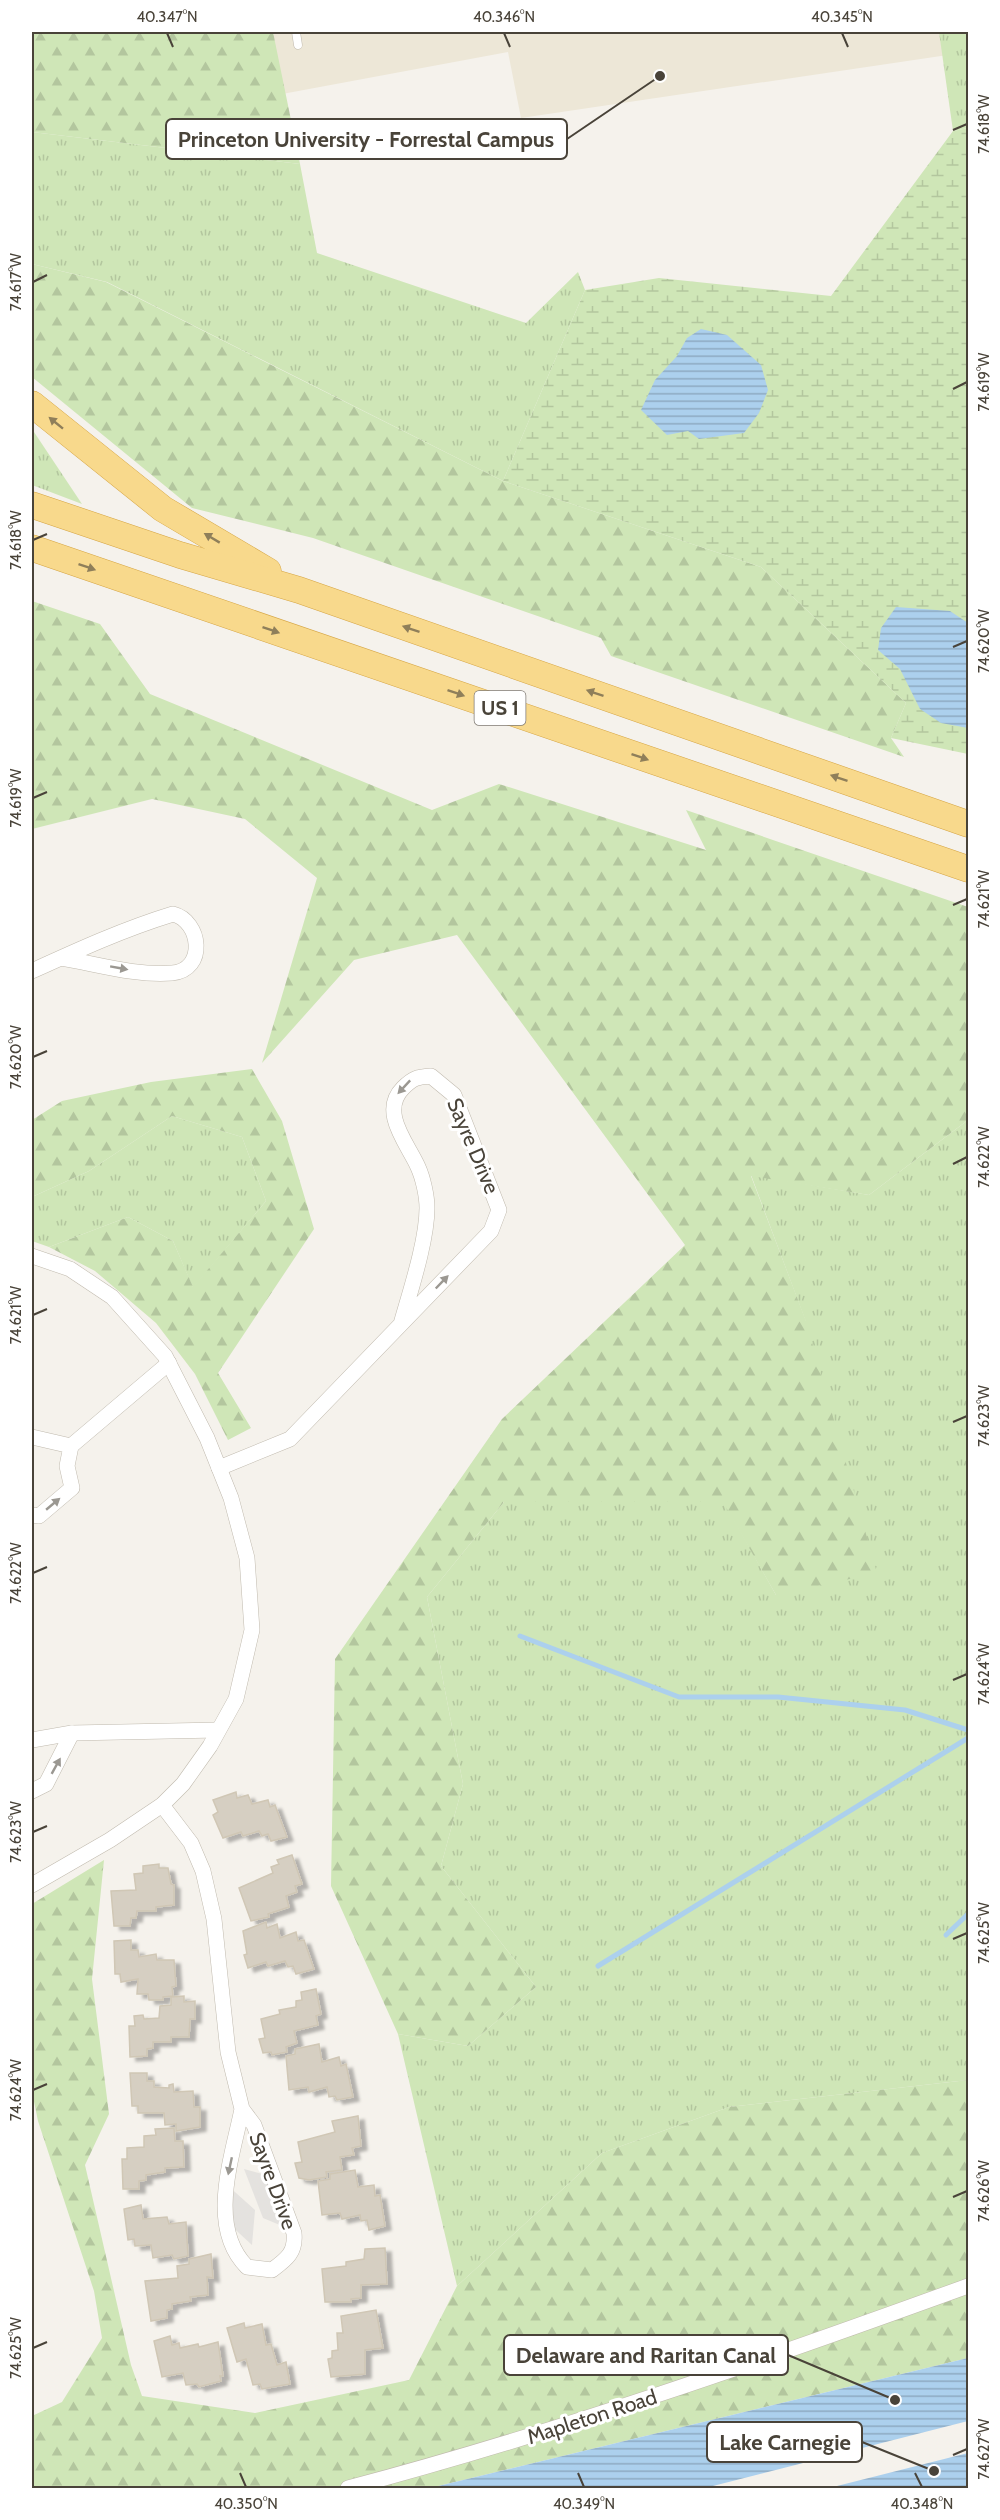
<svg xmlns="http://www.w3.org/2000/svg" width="1000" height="2520" font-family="Cabin,sans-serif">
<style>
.education{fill:#ede7d7}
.grass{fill:url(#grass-tufts)}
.forest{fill:url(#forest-firs)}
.wetland{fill:url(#wetland-marsh)}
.parking{fill:#e4e2df}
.water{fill:url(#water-rules)}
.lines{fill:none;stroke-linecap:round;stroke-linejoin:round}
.stream{stroke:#acd0ed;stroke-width:5}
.building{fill:#d6cfc2;stroke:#d0c7b5;stroke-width:1.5;filter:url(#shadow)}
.service-casing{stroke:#c0baae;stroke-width:9}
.minor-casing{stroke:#c0baae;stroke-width:16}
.trunk-casing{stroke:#d5a545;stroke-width:27}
.service{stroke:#fff;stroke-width:8}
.minor{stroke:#fff;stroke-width:15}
.trunk{stroke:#f8d98c;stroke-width:26}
.oneway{fill:#8f7f5a}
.oneway2{fill:#9b9892}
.ticks{fill:none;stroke:#494339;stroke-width:2}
.labels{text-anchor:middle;stroke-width:6;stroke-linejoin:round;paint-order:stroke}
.shield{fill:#fff;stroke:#807b74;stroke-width:1.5}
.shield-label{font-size:20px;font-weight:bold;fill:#494339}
.street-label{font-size:21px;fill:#494339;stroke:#fff}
.leader{fill:none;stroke:#494339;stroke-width:2}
.callout-dot{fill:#494339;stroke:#fff;stroke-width:2}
.callout{fill:#fff;stroke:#494339;stroke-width:2}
.callout-label{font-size:22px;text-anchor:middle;font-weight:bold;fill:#494339}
.neatline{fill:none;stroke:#494339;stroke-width:2}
.ticks-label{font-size:15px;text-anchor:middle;fill:#494339}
</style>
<defs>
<pattern id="grass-tufts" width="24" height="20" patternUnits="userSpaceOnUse" patternTransform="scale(1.5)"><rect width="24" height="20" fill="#cfe6b7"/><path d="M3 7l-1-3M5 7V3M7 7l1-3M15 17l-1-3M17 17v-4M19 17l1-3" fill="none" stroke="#b3c69e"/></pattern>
<pattern id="forest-firs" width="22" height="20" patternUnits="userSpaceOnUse" patternTransform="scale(1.5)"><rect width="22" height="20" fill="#cfe6b7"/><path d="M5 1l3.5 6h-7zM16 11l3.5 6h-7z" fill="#b3c69e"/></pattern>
<pattern id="wetland-marsh" width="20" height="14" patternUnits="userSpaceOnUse" patternTransform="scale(1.5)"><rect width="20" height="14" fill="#cfe6b7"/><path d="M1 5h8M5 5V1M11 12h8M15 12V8" fill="none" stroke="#b3c69e"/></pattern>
<pattern id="water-rules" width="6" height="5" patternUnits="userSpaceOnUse" patternTransform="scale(1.5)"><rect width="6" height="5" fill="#acd0ed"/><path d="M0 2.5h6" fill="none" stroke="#8eaac1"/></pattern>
<filter id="shadow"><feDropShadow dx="6" dy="4" stdDeviation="1.5" flood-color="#0004"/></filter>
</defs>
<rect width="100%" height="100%" fill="#f5f2ec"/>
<path class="education" d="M239,32H968V52L521,118L508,52L250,100Z"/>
<g class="grass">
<path d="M939,32H968V128L953,131Z"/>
<path d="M32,132L300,164L317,253L526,323L578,272L585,290L503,481L107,282L32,264Z"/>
<path d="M32,430L34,432L82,504L32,485Z"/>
<path d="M172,1116L242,1137L266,1201L193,1288L173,1241L128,1217L49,1247L32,1241V1197L89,1171Z"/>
<path d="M968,1120V2080L729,2107L602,2153L457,2286L398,2034L468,2046L536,1987L441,1866L463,1784L427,1597L504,1502H724L776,1595L806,1322L751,1175L869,1195Z"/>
</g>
<g class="forest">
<path d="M32,32H273L300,164L32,132Z"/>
<path d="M32,264L106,282L503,481L761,567L906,703L891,738L904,757L611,656L601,638L313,538L192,508L32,377Z"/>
<path d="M32,601L100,624L150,694L432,810L499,784L706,850L686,810L968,907V1120L869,1195L751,1176L806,1321L877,1573L776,1595L723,1502H504L427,1597L463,1784L441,1866L536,1987L468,2046L398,2034L331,1886L335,1659L502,1419L685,1245L457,935L354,960L262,1063L317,878L245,819L152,799L32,829Z"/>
<path d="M252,1069L282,1121L314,1229L218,1373L251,1428L228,1440L195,1374L156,1323L95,1271L49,1247L128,1217L173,1241L193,1287L266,1201L242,1137L172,1116L89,1171L32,1197V1120L62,1101L151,1082Z"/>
<path d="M104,1860L92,1979L109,2114L85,2165L131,2365L142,2396L255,2413L409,2380L457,2286L602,2153L729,2107L968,2080V2358L430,2488H32V2416L62,2402L102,2338L94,2291L38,2121L32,2092V1904Z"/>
</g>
<path class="wetland" d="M968,128V754L891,738L906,703L761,567L503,481L585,290L659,278L831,296L953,131Z"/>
<g class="parking">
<path d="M244,2169L274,2177L294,2231L263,2218Z"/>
<path d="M226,2184L255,2210L252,2245L226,2221Z"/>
</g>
<g class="water">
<path d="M701,329L727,335L761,365L768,390L759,413L744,433L699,439L688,431L667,435L641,410L655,380L677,356L687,338Z"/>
<path d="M896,607L950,611L968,623V728L941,723L920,709L900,669L878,650L881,628Z"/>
<path d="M968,2358V2421L705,2488H430Z"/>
<path d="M968,2453V2488H829Z"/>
</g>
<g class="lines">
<g class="stream">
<path d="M520,1636L679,1697H778L905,1710L968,1730"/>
<path d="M946,1935L968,1914"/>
<path d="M598,1966L968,1738"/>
</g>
</g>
<g class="building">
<path d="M236,1792L237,1798L248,1795L252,1804L268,1800L270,1807L275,1805L287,1837L271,1841L268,1834L262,1836L259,1831L243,1836L241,1832L223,1838L213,1815L218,1812L213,1800Z"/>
<path d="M292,1855L302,1884L295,1886L297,1892L286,1896L289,1907L268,1914L269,1917L251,1921L239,1888L273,1873L271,1867L279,1864L277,1860Z"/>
<path d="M159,1864V1868H168L171,1884L174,1885V1905L156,1907V1911H137L136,1918H131L130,1926H114L111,1891L136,1890L134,1874L143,1873V1866Z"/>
<path d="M266,1922L267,1928L277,1924L280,1938L296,1932L298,1941L304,1940L314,1969L296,1974L293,1966L288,1967L285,1961L268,1966L266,1962L248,1968L244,1955L247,1954L243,1931Z"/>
<path d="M131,1940V1950H138L139,1957L156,1954L157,1960H174L176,1986L172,1987L173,1996L163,1997V2000H149L148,1994H137L138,1979L121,1982L120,1974H115L114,1941Z"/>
<path d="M316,1989L321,2014L316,2016L318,2025L294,2031L297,2043L286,2047L287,2052L272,2055L271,2052L263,2053L259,2039L265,2038L261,2019L280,2014L279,2010L296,2007V2001L302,2000L301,1992Z"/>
<path d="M184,1996V2002L195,2001V2019H190L189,2037H171V2042H153V2048L147,2049V2056L130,2057L129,2026H135L134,2016L143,2015L144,2019L159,2018L160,2006L171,2005V1997Z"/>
<path d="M319,2044L322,2062L339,2057L341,2066L346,2064L353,2097L337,2100L335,2096L329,2097L327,2087L309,2092L308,2087L289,2090L286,2056L295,2054V2049Z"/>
<path d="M130,2073H147V2081H154V2087L169,2088V2085L173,2084L174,2092L193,2091L194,2107H200V2127L176,2131V2124L165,2125L164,2113H138V2106H132Z"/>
<path d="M358,2116L361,2146L352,2148L354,2155L340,2157L342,2170L326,2172L327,2177L309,2180L299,2178L295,2163L302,2162L298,2142L335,2132L332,2121Z"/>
<path d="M174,2128L175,2141H183L184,2167L165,2168V2172L146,2175V2180L139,2181V2189H123L122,2159H127V2148L144,2147V2136L156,2135L155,2129Z"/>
<path d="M355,2170L358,2187L374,2185L375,2196L380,2195L385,2226L369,2230L367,2220L361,2221L360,2215L342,2219L340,2213L322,2215L318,2181L330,2179V2174Z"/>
<path d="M141,2205L143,2219L167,2217L169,2224L186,2222L188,2256L174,2259L172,2255L153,2258L151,2245L135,2246L134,2239L128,2240L124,2209Z"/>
<path d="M385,2248L387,2284L361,2285V2298L351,2299V2302H325L322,2269L346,2266V2262L364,2259L365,2249Z"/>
<path d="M211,2254L213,2278L207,2277L208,2295L190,2297L191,2301L172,2304V2309L167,2310V2318L151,2321L145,2281L178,2278L177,2266L189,2264V2259Z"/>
<path d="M376,2310L383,2348L365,2350V2374L331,2377L328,2359L332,2358V2351L338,2350L337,2333H343L341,2316Z"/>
<path d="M244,2323L245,2328L262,2324L266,2345L271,2344L277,2365L286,2362L290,2384L262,2389L260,2384L253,2385L246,2359L237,2362L227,2328Z"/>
<path d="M170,2336L172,2345L179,2343L180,2348L198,2344L199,2347L218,2342L223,2376H220L221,2381L199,2387L197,2384L186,2385L183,2373L162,2377L154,2341Z"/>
</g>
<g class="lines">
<g class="service-casing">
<path id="service" d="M296,32L298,45"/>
</g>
<g class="minor-casing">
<g id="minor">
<path d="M32,971C78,950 124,929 173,914C201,921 207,970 172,973C136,976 97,964 61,958"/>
<path d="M32,1256L70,1269L112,1297L165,1356L207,1438L231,1498L247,1558L252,1630L236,1699L210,1746L183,1784L162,1805L110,1840L32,1885"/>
<path d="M32,1437L71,1446L67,1466L72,1488L39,1516L32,1515"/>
<path d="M71,1446L169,1363"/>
<path d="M219,1468L290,1439L491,1231L499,1210L454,1095L431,1076C417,1077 413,1078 403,1088C379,1112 408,1144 418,1167C423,1178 427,1196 427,1208C427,1241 410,1292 401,1324"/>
<path d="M32,1740L72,1733L218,1730"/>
<path d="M32,1791L46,1784L72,1733"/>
<path d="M162,1805L191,1843L203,1871L214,1919L228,2052L242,2109L254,2125L294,2233C296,2252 287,2259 272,2270L247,2267C207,2227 232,2158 242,2109"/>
<path d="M348,2488C559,2432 764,2360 968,2286"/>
</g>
</g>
<g class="trunk-casing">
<g id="trunk">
<path d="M32,404L163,509L268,571"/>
<path d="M32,505L180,555L299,590L968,824"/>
<path d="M32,548L968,869"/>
</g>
</g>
<use href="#service" class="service"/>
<use href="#minor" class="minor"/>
<use href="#trunk" class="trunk"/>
</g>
<defs><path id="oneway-solid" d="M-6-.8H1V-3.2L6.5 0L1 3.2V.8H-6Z" transform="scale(1.5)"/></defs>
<g class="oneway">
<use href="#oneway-solid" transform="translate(56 423) rotate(-141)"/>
<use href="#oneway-solid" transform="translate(212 538) rotate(-149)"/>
<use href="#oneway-solid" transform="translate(87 567) rotate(19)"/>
<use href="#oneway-solid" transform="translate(411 629) rotate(-161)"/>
<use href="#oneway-solid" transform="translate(271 630) rotate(19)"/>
<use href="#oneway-solid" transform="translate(456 693) rotate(19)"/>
<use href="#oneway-solid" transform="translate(595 693) rotate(-161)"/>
<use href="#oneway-solid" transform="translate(640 757) rotate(19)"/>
<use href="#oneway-solid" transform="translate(839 778) rotate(-161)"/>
</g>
<g class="oneway2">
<use href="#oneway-solid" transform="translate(119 968) rotate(10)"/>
<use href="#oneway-solid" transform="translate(404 1087) rotate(133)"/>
<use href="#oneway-solid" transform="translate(442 1282) rotate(-46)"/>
<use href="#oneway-solid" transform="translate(53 1504) rotate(-40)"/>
<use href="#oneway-solid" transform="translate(56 1766) rotate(-61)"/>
<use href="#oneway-solid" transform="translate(230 2166) rotate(102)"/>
</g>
<path class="ticks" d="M167,33L173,47M504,33L510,47M842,33L848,47M953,130L967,124M33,282L47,275M953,389L967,382M33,540L47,534M953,647L967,641M33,798L47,792M953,905L967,899M33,1057L47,1051M953,1164L967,1157M33,1315L47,1309M953,1422L967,1416M33,1573L47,1567M953,1680L967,1674M33,1832L47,1826M953,1939L967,1933M33,2090L47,2084M953,2197L967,2191M33,2348L47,2342M953,2455L967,2449M240,2473L246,2487M578,2473L584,2487M915,2473L922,2487"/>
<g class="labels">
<rect class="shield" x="474.5" y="691" width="51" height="34" rx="4.5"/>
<g class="shield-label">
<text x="500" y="715">US 1</text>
</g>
<g class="street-label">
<text transform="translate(473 1146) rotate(67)" y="7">Sayre Drive</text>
<text transform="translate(273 2181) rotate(70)" y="7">Sayre Drive</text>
<text transform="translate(592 2417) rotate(-18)" y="7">Mapleton Road</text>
</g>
</g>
<path class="leader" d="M660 76L567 139M895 2400L788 2355M934 2471L862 2442"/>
<g class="callout-dot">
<circle cx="660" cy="76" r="6"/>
<circle cx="895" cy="2400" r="6"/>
<circle cx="934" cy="2471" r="6"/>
</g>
<g class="callout">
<rect x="166" y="119" width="401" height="40" rx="6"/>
<rect x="504" y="2335" width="284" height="40" rx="6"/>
<rect x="707" y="2422" width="155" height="40" rx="6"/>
</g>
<g class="callout-label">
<text x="366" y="147">Princeton University - Forrestal Campus</text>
<text x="646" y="2363">Delaware and Raritan Canal</text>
<text x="785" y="2450">Lake Carnegie</text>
</g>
<rect width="1000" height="2520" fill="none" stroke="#ffffff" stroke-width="66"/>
<rect x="33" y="33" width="934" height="2454" class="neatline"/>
<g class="ticks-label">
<text x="167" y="22">40.347°N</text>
<text x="504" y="22">40.346°N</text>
<text x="842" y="22">40.345°N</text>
<text transform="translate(984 124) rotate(-90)" y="5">74.618°W</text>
<text transform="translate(16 282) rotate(-90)" y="5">74.617°W</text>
<text transform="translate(984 382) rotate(-90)" y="5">74.619°W</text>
<text transform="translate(16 540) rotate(-90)" y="5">74.618°W</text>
<text transform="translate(984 641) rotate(-90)" y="5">74.620°W</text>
<text transform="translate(16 798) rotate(-90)" y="5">74.619°W</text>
<text transform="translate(984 899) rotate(-90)" y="5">74.621°W</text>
<text transform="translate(16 1057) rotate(-90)" y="5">74.620°W</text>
<text transform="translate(984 1157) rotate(-90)" y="5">74.622°W</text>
<text transform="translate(16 1315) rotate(-90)" y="5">74.621°W</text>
<text transform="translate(984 1416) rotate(-90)" y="5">74.623°W</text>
<text transform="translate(16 1573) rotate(-90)" y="5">74.622°W</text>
<text transform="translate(984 1674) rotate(-90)" y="5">74.624°W</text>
<text transform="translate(16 1832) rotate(-90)" y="5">74.623°W</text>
<text transform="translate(984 1933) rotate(-90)" y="5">74.625°W</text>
<text transform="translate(16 2090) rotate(-90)" y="5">74.624°W</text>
<text transform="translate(984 2191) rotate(-90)" y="5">74.626°W</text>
<text transform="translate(16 2348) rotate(-90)" y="5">74.625°W</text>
<text transform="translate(984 2449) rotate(-90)" y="5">74.627°W</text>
<text x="246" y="2509">40.350°N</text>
<text x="584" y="2509">40.349°N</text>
<text x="922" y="2509">40.348°N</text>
</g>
</svg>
